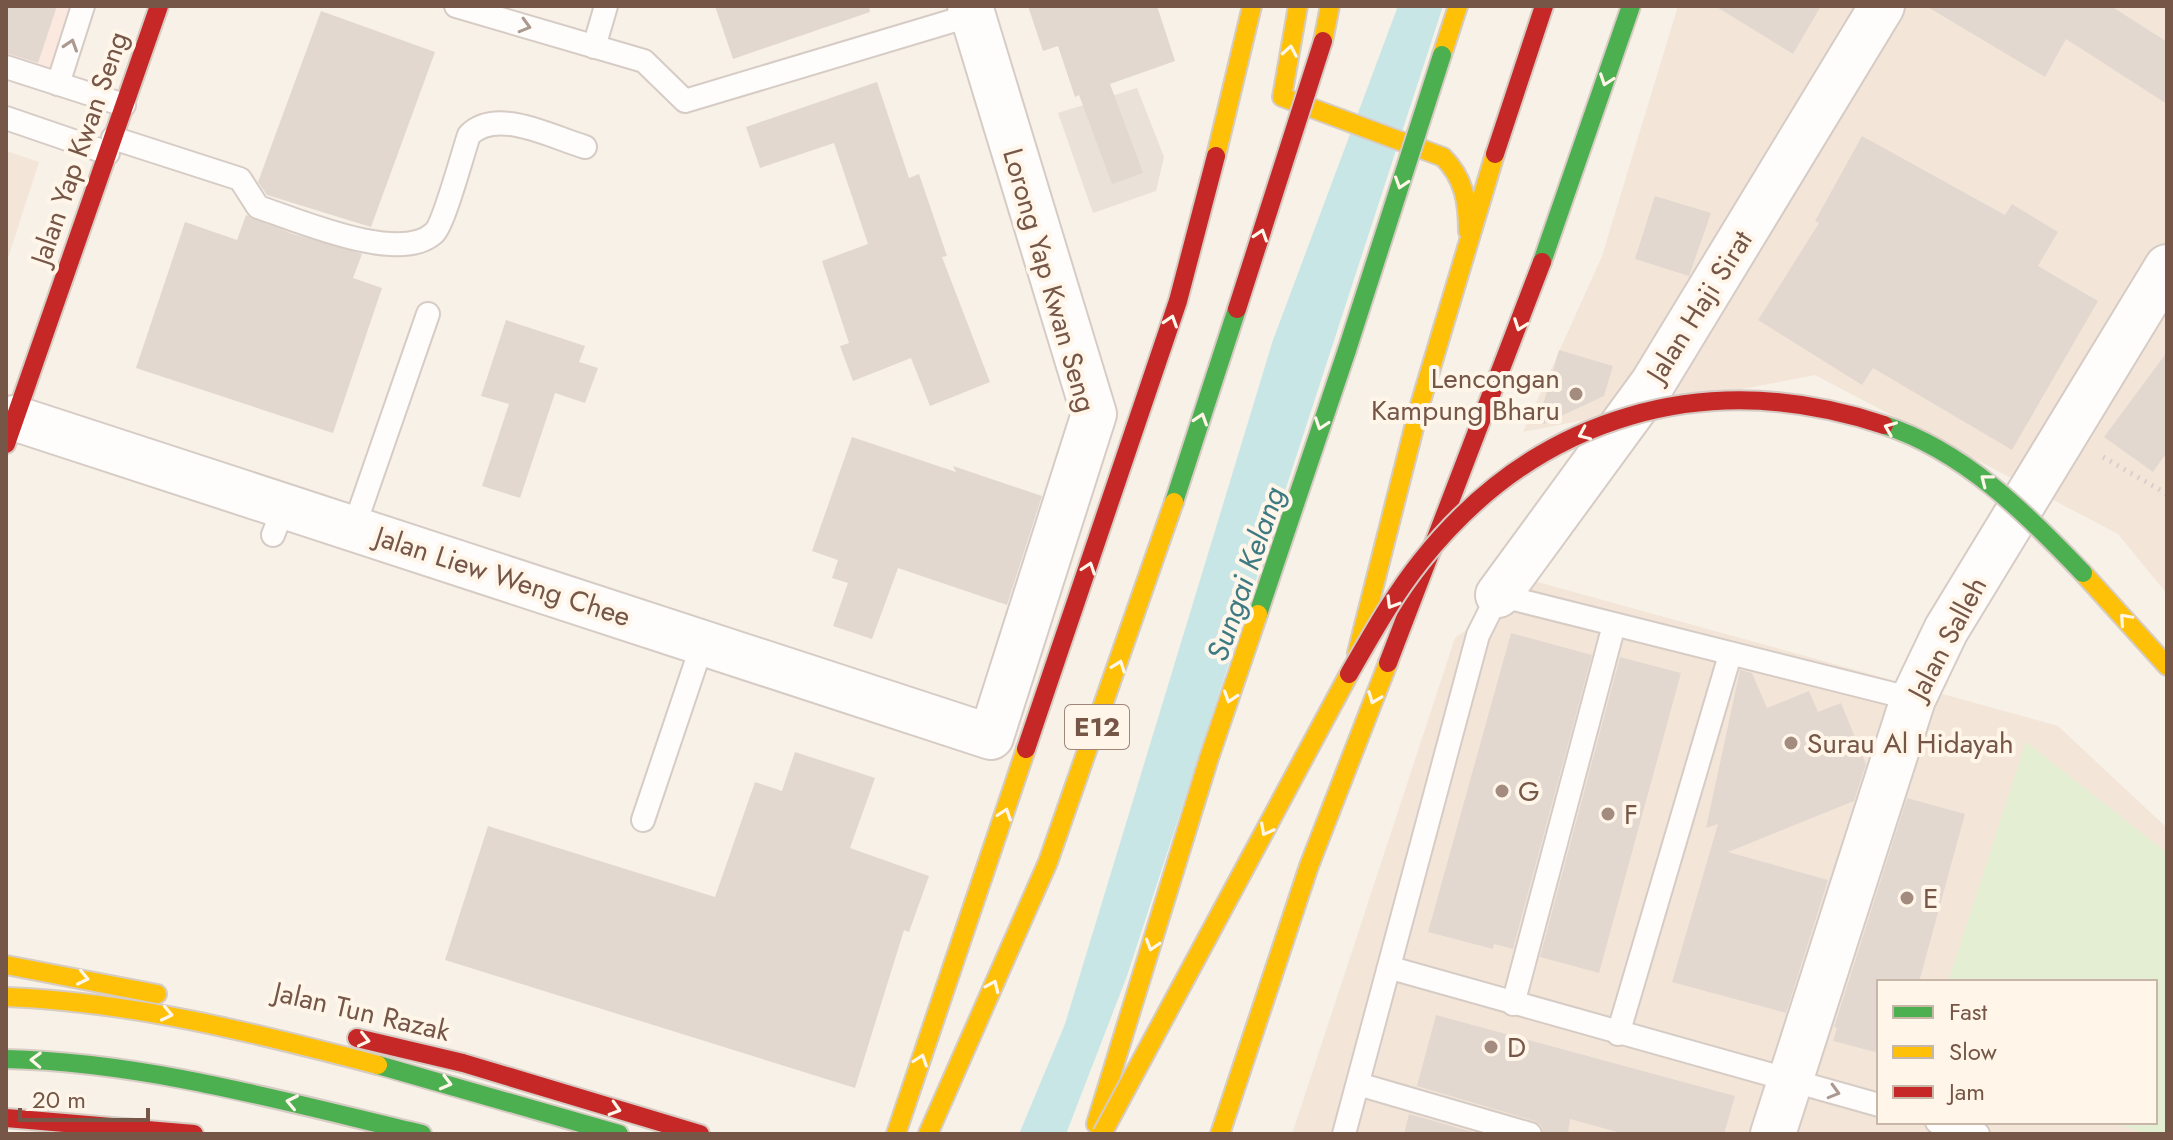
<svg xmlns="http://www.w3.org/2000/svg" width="2173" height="1140" font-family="Jost,sans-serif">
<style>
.residential{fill:#f3e6d8;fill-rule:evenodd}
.commercial{fill:#fbe8de}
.industrial{fill:#eae1d9}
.green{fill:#e3eed2}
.water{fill:#c9e6e7}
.building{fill:#e3d8d0}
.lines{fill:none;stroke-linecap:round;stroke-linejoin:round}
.lane-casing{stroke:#d6ccc5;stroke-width:26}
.street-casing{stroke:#d6ccc5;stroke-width:48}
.fast-casing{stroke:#d6ccc4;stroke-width:22}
.slow-casing{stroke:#d6ccc4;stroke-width:22}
.jam-casing{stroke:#d6ccc4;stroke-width:22}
.path{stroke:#dad0cb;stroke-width:5;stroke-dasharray:2 6;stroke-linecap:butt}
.lane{stroke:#fefdfc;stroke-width:22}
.street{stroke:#fefdfc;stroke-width:44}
.fast{stroke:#4caf50;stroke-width:18}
.slow{stroke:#ffc107;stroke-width:18}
.jam{stroke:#c62828;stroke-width:18}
.fast-bridge-casing{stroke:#d6cbc4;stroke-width:22;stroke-linecap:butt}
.slow-bridge-casing{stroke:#d6cbc4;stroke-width:22;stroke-linecap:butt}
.jam-bridge-casing{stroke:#d6cbc4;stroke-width:22;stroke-linecap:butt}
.fast-bridge{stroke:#4caf50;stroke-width:18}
.slow-bridge{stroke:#ffc107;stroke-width:18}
.jam-bridge{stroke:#c62828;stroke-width:18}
.oneway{stroke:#ac998f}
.oneway2{stroke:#fff6e9}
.poi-dot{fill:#a38c7f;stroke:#fff6e9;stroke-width:3}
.labels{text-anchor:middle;stroke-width:8;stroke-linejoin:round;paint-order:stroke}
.shield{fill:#fff6e9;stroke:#9f8678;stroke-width:2}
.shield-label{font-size:26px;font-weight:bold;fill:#765647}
.street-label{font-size:28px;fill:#765647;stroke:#fff6e9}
.poi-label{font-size:28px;fill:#765647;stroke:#fff6e9;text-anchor:start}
.water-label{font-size:30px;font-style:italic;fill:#3d7a83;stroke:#fff6e9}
</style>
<rect width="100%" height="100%" fill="#f7f1e8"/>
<g class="residential">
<path d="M1678,6H2167V594L2118,534L1815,375L1523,432L1602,256Z"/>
<path d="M6,151L39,162L6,264Z"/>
<path d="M1534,581L2058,726L2167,828V1134H1292L1455,638ZM1879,982H2155V1122H1879Z"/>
</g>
<path class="commercial" d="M6,6H90L69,69L6,75Z"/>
<path class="industrial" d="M1137,88L1164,157L1156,191L1093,213L1058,113Z"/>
<path class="green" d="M2026,742L2167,853V1134H2148L2110,1122H2155V982H1948Z"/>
<path class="water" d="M1398,6H1443L1127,976L1066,1134H1019L1065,1024L1273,340Z"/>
<g class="building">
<path d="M6,6H57L38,63L6,53Z"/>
<path d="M715,6H869L870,12L733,59Z"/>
<path d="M1028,6H1157L1175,61L1110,84L1143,173L1112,184L1079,95L1075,97L1058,46L1043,51Z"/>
<path d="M1715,6H1821L1793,54Z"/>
<path d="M1926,6H2111L2167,42V104L2066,39L2045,77Z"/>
<path d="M321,11L435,52L371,227L267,195L258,182Z"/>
<path d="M877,82L909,178L919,174L947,256L942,257L990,382L930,406L911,358L853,381L840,346L849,343L822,261L868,244L834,143L760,168L746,127Z"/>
<path d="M1862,136L2005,215L2012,204L2058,232L2038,266L2098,301L2012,450L1873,368L1862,385L1758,320L1819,223L1815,221Z"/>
<path d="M1655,196L1711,213L1689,276L1635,259Z"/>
<path d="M246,215L293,234L362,254L353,278L382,288L333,433L136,368L185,222L237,240Z"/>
<path d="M506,320L585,346L579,362L598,368L585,403L555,393L520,498L482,486L509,404L481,396Z"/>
<path d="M1559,350L1613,366L1604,396L1544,424L1538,422Z"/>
<path d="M2167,352V452L2153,472L2104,437Z"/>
<path d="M852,437L956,472L953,466L1042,496L1007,605L898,568L872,639L833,626L848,583L832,578L838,560L812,551Z"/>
<path d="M1511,633L1592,655L1513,949L1494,944L1493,949L1428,932Z"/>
<path d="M1620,657L1681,673L1599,973L1540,957Z"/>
<path d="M1740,670L1752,673L1767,708L1809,691L1818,712L1841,703L1866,764L1854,801L1728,852L1828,880L1786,1013L1672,982L1718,824L1706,828Z"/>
<path d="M795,752L875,778L850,848L929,876L909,932L904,930L855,1088L445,960L488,826L715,897L755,782L782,791Z"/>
<path d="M1907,798L1965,814L1919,982H1879V1053L1833,1041L1837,1028L1834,1027Z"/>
<path d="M1436,1015L1735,1096L1724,1134H1624L1570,1119L1568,1134H1544L1541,1125L1534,1121L1417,1086Z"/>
<path d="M1409,1114L1480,1134H1404Z"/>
</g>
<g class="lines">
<g class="lane-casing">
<g id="lane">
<path d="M456,6L644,61L685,101L972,15"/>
<path d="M594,47L606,6"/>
<path d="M6,67L124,105"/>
<path d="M58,84L83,6"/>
<path d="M6,118L108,153"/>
<path d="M113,138L240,179L258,207C298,220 400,265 434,233C444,224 463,152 469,135C497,107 551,137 585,147"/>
<path d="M354,527L428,314"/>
<path d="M273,535L285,504"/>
<path d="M643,820L703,642"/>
<path d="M1391,968L1879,1105"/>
<path d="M1513,1004L1614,625"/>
<path d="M1618,1034L1730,655"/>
<path d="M1358,1084L1530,1134"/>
<path d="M1937,1122L1978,1134"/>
<path d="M1344,1134L1478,635L1498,595L1913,699"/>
</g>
</g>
<g class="street-casing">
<g id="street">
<path d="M14,418L991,737L1094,414L970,6"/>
<path d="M1498,595L1653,383L1882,6"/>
<path d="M1773,1134L1913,699L1946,630L2167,267"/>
</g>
</g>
<g class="fast-casing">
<g id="fast">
<path d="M1542,262L1631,6"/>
<path d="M1174,502L1237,309"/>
<path d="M1258,614L1347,350"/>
<path d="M6,1059C146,1062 286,1102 422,1134"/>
<path d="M378,1065L619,1134"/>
</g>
</g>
<g class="slow-casing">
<g id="slow">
<path d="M1298,6L1282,97L1443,157C1464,178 1468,202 1468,231"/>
<path d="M1323,41L1330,6"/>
<path d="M1442,55L1458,6"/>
<path d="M1216,156L1252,6"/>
<path d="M2083,573L2167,666"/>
<path d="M1357,653L1419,408L1495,154"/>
<path d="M6,965L157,994"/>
<path d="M6,997C134,1002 255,1033 378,1065"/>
<path d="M1096,1124L1209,758L1258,614"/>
<path d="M896,1134L1026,749"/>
<path d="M928,1134L1048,862L1174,502"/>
<path d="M1220,1134L1309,866L1388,663"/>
</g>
</g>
<g class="jam-casing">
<g id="jam">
<path d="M1495,154L1544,6"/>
<path d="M6,444L159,6"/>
<path d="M1388,663L1542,262"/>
<path d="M1026,749L1178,301L1216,156"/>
<path d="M357,1038L463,1063L700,1134"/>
<path d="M6,1118L194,1134"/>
</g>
</g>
<path class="path" d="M2103,457L2167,494"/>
<use href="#lane" class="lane"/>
<use href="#street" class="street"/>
<use href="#fast" class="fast"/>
<use href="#slow" class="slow"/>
<use href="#jam" class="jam"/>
<g class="fast-bridge-casing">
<g id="fast-bridge">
<path d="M1347,350L1442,55"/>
<path d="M1884,425C1964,451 2026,513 2083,573"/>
</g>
</g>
<g class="slow-bridge-casing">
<path id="slow-bridge" d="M1102,1134L1349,674"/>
</g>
<g class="jam-bridge-casing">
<g id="jam-bridge">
<path d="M1237,309L1323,41"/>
<path d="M1349,674C1371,636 1393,596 1421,561C1537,415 1707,366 1884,425"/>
</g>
</g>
<use href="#fast-bridge" class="fast-bridge"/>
<use href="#slow-bridge" class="slow-bridge"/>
<use href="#jam-bridge" class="jam-bridge"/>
</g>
<defs><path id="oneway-chevron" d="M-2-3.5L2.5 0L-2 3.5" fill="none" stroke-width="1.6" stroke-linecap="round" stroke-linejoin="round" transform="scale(2)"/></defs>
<g class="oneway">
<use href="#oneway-chevron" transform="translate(525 26) rotate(16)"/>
<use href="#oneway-chevron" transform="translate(71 45) rotate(-72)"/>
<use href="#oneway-chevron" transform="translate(1834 1092) rotate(16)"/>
</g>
<g class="oneway2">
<use href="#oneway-chevron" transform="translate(1290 51) rotate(-80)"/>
<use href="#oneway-chevron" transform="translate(1606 80) rotate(109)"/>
<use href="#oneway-chevron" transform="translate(1401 183) rotate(108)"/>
<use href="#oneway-chevron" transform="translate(1261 235) rotate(-72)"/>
<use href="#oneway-chevron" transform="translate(1171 321) rotate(-72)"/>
<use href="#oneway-chevron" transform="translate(1520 325) rotate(110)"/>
<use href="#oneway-chevron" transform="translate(1201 419) rotate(-72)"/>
<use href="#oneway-chevron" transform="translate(1321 424) rotate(109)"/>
<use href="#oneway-chevron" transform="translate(1890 428) rotate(-158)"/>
<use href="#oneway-chevron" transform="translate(1584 434) rotate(156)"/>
<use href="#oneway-chevron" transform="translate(1986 480) rotate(-142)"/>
<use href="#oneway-chevron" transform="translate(1089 568) rotate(-71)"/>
<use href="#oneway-chevron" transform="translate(1392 603) rotate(121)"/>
<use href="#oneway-chevron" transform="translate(2125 619) rotate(-132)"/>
<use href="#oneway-chevron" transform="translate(1119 666) rotate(-70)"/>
<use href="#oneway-chevron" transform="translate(1230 697) rotate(108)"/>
<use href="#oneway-chevron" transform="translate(1374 698) rotate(111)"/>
<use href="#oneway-chevron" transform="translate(1005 814) rotate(-71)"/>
<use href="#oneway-chevron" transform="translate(1266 830) rotate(118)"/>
<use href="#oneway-chevron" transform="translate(1152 945) rotate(107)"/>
<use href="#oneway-chevron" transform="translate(83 978) rotate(12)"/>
<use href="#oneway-chevron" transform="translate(993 986) rotate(-66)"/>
<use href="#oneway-chevron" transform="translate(167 1014) rotate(12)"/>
<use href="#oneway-chevron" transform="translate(364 1040) rotate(13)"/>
<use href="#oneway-chevron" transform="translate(36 1060) rotate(-178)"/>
<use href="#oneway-chevron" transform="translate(921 1060) rotate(-71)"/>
<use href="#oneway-chevron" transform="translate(446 1083) rotate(15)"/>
<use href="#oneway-chevron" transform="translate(292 1102) rotate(-168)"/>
<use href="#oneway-chevron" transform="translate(615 1109) rotate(17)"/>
</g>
<g class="poi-dot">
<circle cx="1576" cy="394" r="8"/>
<circle cx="1791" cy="743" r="8"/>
<circle cx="1502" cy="791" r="8"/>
<circle cx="1608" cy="814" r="8"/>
<circle cx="1907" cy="898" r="8"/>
<circle cx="1491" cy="1047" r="8"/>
</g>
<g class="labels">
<rect class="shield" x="1065" y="705" width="64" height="44" rx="6"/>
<g class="shield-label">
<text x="1097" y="736">E12</text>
</g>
<g class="street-label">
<text transform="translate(79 148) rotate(-71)" y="10">Jalan Yap Kwan Seng</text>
<text transform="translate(1050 280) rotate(74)" y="10">Lorong Yap Kwan Seng</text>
<text transform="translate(1699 306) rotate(-58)" y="10">Jalan Haji Sirat</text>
<text transform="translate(503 576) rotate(18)" y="10">Jalan Liew Weng Chee</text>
<text transform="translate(1947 638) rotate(-62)" y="10">Jalan Salleh</text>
<text transform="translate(362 1011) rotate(13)" y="10">Jalan Tun Razak</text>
</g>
<g class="poi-label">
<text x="1560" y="388" text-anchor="end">Lencongan<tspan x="1560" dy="32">Kampung Bharu</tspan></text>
<text x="1807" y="753">Surau Al Hidayah</text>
<text x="1518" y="801">G</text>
<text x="1624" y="824">F</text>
<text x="1923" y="908">E</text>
<text x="1507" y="1057">D</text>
</g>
<g class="water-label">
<text transform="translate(1246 574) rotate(-71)" y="10">Sungai Kelang</text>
</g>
</g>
<rect width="2173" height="1140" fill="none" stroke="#765647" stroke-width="16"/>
<rect x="1877" y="980" width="280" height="144" fill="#fff6e9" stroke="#c8b6a8" stroke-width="2"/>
<rect x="1893" y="1006" width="40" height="12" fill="#4caf50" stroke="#c8b6a8" stroke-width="2"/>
<text x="1949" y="1020" font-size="24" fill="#765647">Fast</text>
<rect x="1893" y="1046" width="40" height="12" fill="#ffc107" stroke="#c8b6a8" stroke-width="2"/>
<text x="1949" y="1060" font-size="24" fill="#765647">Slow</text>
<rect x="1893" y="1086" width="40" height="12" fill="#c62828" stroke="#c8b6a8" stroke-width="2"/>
<text x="1949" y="1100" font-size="24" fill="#765647">Jam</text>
<path d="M20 1108v12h128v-12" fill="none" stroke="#765647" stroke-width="4"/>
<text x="32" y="1108" font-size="24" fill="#765647" stroke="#fff6e9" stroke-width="6" paint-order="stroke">20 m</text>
</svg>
